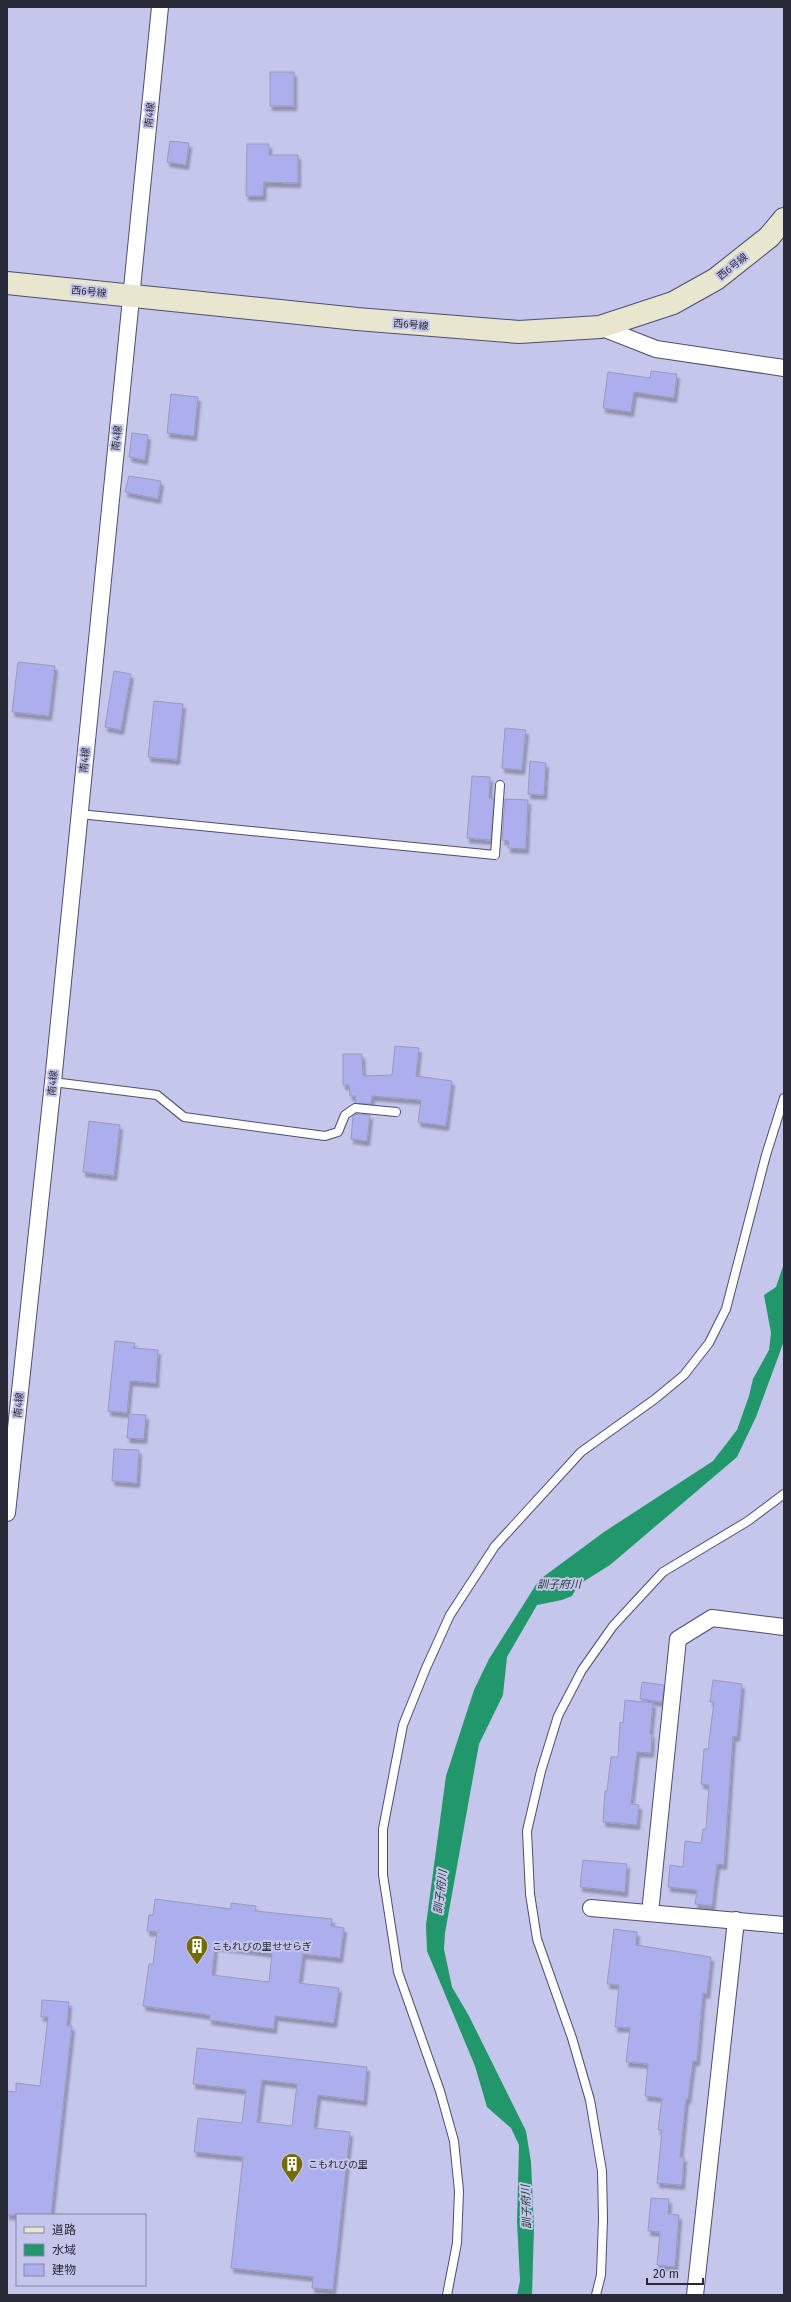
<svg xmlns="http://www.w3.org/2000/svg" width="791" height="2302" font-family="'Fira Sans','Noto Sans JP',sans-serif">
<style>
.water{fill:#22976c}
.building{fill:#adaeee;stroke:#999abe;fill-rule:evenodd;filter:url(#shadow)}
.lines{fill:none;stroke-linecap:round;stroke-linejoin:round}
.lane-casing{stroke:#4e4e6e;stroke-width:10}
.street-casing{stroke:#4e4e6e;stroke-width:18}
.secondary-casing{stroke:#4e4e6e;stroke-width:24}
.lane{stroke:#fff;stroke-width:8}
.street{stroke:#fff;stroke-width:16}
.secondary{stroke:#e8e6ce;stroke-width:22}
.labels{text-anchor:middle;stroke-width:4;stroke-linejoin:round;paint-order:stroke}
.street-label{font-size:10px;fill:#292a38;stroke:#c4c6ec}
.poi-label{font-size:10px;fill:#292a38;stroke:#c4c6ec;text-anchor:start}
.water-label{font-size:11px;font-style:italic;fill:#1d3429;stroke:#c4c6ec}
</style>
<defs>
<filter id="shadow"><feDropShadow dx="2.5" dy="4.5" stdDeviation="1" flood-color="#0004"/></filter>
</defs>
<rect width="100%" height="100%" fill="#c4c6ec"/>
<path class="water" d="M784,1263V1341L756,1417L737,1457L610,1565L578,1585L572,1596L562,1600L537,1605L507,1657L503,1695L479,1744L445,1933L444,1949L452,1987L469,2016L526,2131L531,2162L534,2228L532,2295H517L520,2281L517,2222L519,2145L511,2128L487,2107L475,2066L427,1951L426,1925L446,1776L474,1690L489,1659L539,1580L604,1532L713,1461L737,1430L749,1396L753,1379L769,1350L771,1333L764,1295L776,1287Z"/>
<g class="building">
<rect x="270" y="72" width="24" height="34"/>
<path d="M170,141L189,143L186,165L167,162Z"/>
<path d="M247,144H269V155H298V183L264,182L263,196H246Z"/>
<path d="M651,371L677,374L674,398L634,392L631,412L603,408L608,372L650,378Z"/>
<path d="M171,394L198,397L194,436L167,433Z"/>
<path d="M132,433L148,435L145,460L129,457Z"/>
<path d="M129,476L161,481L158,499L125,492Z"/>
<path d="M18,662L55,666L49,716L12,712Z"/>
<path d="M114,671L131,674L121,730L105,727Z"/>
<path d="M154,701L183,704L177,760L148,757Z"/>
<path d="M505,728L526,730L522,770L502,768Z"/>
<path d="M530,761L546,763L544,795L528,794Z"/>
<path d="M472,776L490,777L489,798L494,799L491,840L467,838Z"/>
<path d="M505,799L528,800L526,849L508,848L509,841L502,840Z"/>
<path d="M395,1046L419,1048L416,1076L452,1081L446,1126L418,1122L421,1100L372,1096L371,1104L355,1103L356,1096H350L349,1085H343V1054H362L363,1076L392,1075Z"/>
<path d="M356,1114L370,1115L367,1141L351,1139L353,1116Z"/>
<path d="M89,1121L120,1125L114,1176L83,1172Z"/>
<path d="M115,1341L135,1343L134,1348L158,1350L156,1383L130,1381L127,1413L108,1411Z"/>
<path d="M129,1414L146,1415L144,1439L127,1438Z"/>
<path d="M114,1449L139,1450L137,1483L112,1481Z"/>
<path d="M713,1680L742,1684L737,1737L733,1736L724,1865L717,1864L712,1906L695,1904L697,1890L668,1887L670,1865L683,1867L685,1841L701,1843L703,1829H706L709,1785L701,1784L704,1749H708L714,1702H710Z"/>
<path d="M642,1682L664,1685L662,1702L640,1699Z"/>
<path d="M625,1700L653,1703L650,1734H652L651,1753L637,1752L631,1804L639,1805L637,1825L603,1822L605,1791H607L611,1757H618L620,1722L623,1723Z"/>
<path d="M583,1860L627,1864L625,1892L580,1887Z"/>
<path d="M155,1899L231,1909V1903L256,1906L255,1911L332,1919L331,1926L344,1928L340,1958L303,1954L299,1983L339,1988L334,2023L275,2016L274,2029L209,2020L210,2015L143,2006L149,1964H153L157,1932L147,1931L149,1915H153ZM215,1946L272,1953L269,1982L212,1975Z"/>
<path d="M614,1929L637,1932L636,1945L711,1957L707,1994L703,1993L697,2061H693L688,2099H686L680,2157H684L682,2185L657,2183L662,2130H658L662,2098L645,2096L648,2064L626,2062L630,2028L615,2027L619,1985L607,1984Z"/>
<path d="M42,2000L69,2002L67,2026H72L51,2215H7V2091L16,2092V2083L40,2086L48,2017H41Z"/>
<path d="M197,2048L367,2067L364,2101L318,2095L314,2128L350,2132L333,2290L312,2288L313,2277L231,2268L243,2157L194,2152L198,2118L242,2123L246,2090L193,2084ZM262,2080L297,2084L292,2126L257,2122Z"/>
<path d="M651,2198L669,2199L668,2214L679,2215L675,2267L657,2265L660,2232L648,2231Z"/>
</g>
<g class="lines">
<g class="lane-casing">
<g id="lane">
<path d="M79,814L495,855L500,785"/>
<path d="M53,1082L157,1095L184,1117L325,1136L338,1132L345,1115L355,1108L396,1112"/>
<path d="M447,2295L457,2243L459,2191L454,2141L440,2091L398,1972L383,1875V1829L403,1725L426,1668L450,1615L495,1546L581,1452L655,1399L684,1375L709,1343L726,1309L766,1155L784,1098"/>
<path d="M596,2295L601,2275L603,2219L602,2171L590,2100L572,2038L537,1939L530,1894L527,1831L541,1771L558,1716L582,1670L613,1626L663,1572L748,1521L784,1494"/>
</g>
</g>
<g class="street-casing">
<g id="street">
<path d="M600,327L656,349L784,368"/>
<path d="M7,1513L53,1082L160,7"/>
<path d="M591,1908L784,1925"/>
<path d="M650,1913L678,1639L712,1618L784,1627"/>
<path d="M695,2295L736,1920"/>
</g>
</g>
<g class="secondary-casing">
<path id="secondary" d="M7,283L357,319L519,332L600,327L673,303L716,279L769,237L784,219"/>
</g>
<use href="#lane" class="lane"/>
<use href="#street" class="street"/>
<use href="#secondary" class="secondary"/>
</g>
<defs>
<g id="building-pin" transform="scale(1.15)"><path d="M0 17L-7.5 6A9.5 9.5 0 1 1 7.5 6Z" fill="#756b05" stroke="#c4c6ec"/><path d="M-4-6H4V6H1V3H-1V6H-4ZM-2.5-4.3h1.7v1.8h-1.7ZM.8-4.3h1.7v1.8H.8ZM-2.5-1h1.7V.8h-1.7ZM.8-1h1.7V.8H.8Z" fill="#fff"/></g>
</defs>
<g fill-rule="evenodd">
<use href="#building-pin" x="197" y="1946"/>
<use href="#building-pin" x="292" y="2164"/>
</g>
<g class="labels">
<g class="street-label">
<text transform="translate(149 115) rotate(-84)" y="4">南4線</text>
<text transform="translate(732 266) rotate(-39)" y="4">西6号線</text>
<text transform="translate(89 291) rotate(6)" y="4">西6号線</text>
<text transform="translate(411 324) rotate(5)" y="4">西6号線</text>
<text transform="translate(116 438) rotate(-84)" y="4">南4線</text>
<text transform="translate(84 760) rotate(-84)" y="4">南4線</text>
<text transform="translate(52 1083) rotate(-84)" y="4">南4線</text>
<text transform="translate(18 1405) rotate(-84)" y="4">南4線</text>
</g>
<g class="poi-label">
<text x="212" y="1950">こもれびの里せせらぎ</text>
<text x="308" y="2168">こもれびの里</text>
</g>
<g class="water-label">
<text x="559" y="1588">訓子府川</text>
<text transform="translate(440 1892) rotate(-83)" y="4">訓子府川</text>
<text transform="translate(526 2207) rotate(-92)" y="4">訓子府川</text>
</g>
</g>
<rect width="791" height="2302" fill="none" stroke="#292a38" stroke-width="16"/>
<rect x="16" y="2214" width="130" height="72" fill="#c4c6ec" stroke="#8688a4"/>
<rect x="24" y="2227" width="20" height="6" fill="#e8e6ce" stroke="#8688a4"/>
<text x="52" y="2234" font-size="12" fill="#292a38">道路</text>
<rect x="24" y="2244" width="20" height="12" fill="#22976c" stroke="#8688a4"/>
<text x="52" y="2254" font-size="12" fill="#292a38">水域</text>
<rect x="24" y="2264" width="20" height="12" fill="#adaeee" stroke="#8688a4"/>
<text x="52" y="2274" font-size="12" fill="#292a38">建物</text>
<path d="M647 2278v6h56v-6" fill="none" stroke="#292a38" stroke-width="2"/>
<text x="653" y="2278" font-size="12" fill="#292a38" stroke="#c4c6ec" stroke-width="3" paint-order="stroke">20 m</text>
</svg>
